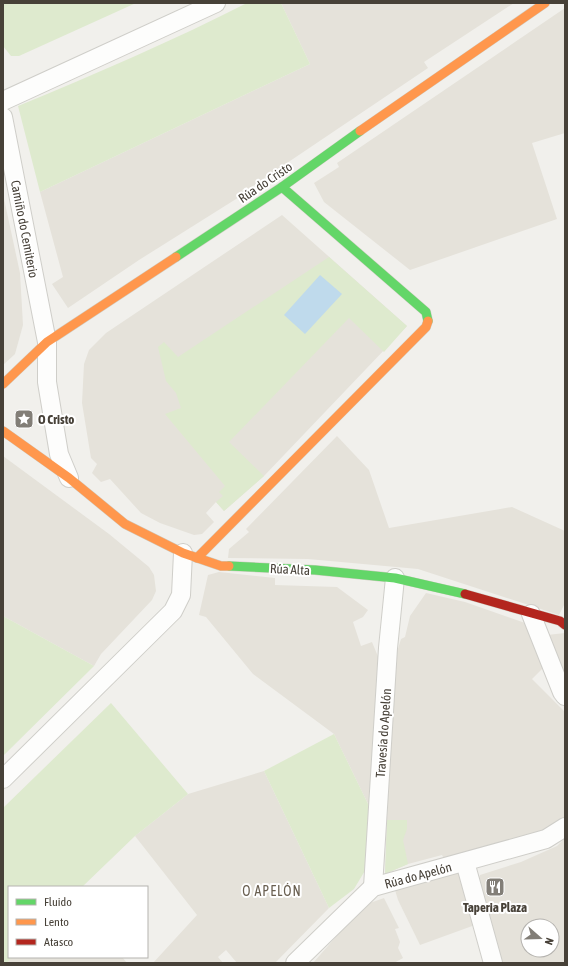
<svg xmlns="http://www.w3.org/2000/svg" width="568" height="966" font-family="'Asap Condensed',sans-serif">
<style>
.residential{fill:#e5e2da;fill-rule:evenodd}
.green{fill:#deeace}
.water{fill:#bfdaec}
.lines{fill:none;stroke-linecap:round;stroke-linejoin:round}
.street-casing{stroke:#cfcec9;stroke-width:20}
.fast-casing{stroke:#d0cdc3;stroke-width:10}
.slow-casing{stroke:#d0cdc3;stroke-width:10}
.jam-casing{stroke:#d0cdc3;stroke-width:10}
.street{stroke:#fdfdfc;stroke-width:18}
.fast{stroke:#63d668;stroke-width:9}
.slow{stroke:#ff974d;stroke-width:9}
.jam{stroke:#b3261e;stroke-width:9}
.labels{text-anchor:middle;stroke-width:4;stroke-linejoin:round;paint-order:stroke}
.street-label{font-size:13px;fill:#474138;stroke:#fff}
.poi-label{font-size:13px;font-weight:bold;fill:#474138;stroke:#fff;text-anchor:start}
.neighbourhood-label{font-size:14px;letter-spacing:1px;fill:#695f50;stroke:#fff}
</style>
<rect width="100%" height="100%" fill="#f1f0ec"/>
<g class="residential">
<path d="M281,3H514L424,62L428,68L247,190L246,188L242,190L244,194L139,260L68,308L52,284L63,277L40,192L310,64Z"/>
<path d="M565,8V133L532,143L557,219L410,270L324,202L314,183L339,167L337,163Z"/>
<path d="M3,194L20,273L23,325L15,354L3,365Z"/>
<path d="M282,215L407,326L264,476L224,511L216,502L206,513L214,522L202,534L194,535L160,523L141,513L110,479L101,482L92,473L97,464L91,458L82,403L84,364L89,350L106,333Z"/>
<path d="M337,436L369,470L389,528L512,507L565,531V603L559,615L418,569L308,559L228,558L229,549L249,532L246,529Z"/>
<path d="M3,456L109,534L149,567L154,575L156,591L152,600L101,654L94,666L3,616Z"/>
<path d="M219,572L275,578V585L337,587L368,610L363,617L353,622L361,646L372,642L379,659L372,757L370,808L334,734L253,674L206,617L199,615L208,575Z"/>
<path d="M426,593L465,602L525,623L545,666L532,679L565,712V820L508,846L445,861L442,855L408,864L385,874L393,665L401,639L405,637L410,616Z"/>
<path d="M565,633V690L547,635Z"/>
<path d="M264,771L329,908L275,963H237L226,950L218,957L223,963H153L197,915L135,836L188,794Z"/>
<path d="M565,838V963H500L476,886L480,875L521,862L557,846ZM528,926H552V950H528Z"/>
<path d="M459,871L475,925L420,945L398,900L395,890Z"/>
<path d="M384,898L399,928L395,929L400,942L398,948L403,958L394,963H313L356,914L367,904Z"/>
<path d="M12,957H122L127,963H7Z"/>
</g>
<g class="green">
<path d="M3,3H136L19,56H11L3,46Z"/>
<path d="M247,3H281L310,64L40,192L18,106C96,74 172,41 247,3Z"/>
<path d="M329,257L407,326L384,352L349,318L229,442L264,476L224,511L216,502L223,496L219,492L225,486L165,414L181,408L176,393L166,381L158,347L164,342L178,357Z"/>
<path d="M3,616L94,666L3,756Z"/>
<path d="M111,703L188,794L135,836L82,887H9V957H12L7,963H3V808Z"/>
<path d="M334,734L370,808L366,869L354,889L329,908L264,771Z"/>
<path d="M387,820H407V829L403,840L408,864L385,874Z"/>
</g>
<path class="water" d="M320,275L342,294L305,334L284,315Z"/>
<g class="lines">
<g class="street-casing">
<g id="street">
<path d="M3,101L216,3"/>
<path d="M3,117L47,342V382L59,454L69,478"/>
<path d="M531,614L562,692L565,696"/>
<path d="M3,779L173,611L181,595L183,553"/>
<path d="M465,862L493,963"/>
<path d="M373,887L388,648L395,578"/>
<path d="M295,963L373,887L546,839L565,827"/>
</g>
</g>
<g class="fast-casing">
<g id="fast">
<path d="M282,187L426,312L428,321"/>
<path d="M176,257L282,187L360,131"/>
<path d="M229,566L315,570L395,578L465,594"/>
</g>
</g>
<g class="slow-casing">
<g id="slow">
<path d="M360,131L545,3"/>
<path d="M3,384L47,342L176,257"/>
<path d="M3,431L69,478L125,524L183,553L221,566H229"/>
<path d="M197,558L426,327L428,321"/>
</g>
</g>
<g class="jam-casing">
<path id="jam" d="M465,594L560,621L565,625"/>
</g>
<use href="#street" class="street"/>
<use href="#fast" class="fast"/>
<use href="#slow" class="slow"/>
<use href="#jam" class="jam"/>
</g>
<defs>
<g id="sight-square" transform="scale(1)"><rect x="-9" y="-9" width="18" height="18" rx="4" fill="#827e77" stroke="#fff"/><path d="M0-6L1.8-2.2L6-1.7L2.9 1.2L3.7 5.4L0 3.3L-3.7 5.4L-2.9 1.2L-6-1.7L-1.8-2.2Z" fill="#fff"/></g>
<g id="restaurant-square" transform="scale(1)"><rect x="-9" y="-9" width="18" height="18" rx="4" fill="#827e77" stroke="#fff"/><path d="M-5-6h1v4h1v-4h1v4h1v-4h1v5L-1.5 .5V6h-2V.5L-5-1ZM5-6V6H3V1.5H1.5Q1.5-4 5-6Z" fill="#fff"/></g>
</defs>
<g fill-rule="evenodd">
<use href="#sight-square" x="24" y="419"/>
<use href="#restaurant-square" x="495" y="887"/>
</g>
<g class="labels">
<g class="street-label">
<text transform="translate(265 182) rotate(-34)" y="5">Rúa do Cristo</text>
<text transform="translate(25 229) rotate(79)" y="5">Camiño do Cemiterio</text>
<text transform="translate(290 569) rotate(3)" y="5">Rúa Alta</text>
<text transform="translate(383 733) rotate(-86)" y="5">Travesía do Apelón</text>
<text transform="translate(418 875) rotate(-15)" y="5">Rúa do Apelón</text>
</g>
<g class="poi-label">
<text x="38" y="424">O Cristo</text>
<text x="495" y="912" text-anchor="middle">Taperia Plaza</text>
</g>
<g class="neighbourhood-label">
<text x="272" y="896">O APELÓN</text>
</g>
</g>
<rect width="568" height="966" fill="none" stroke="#474138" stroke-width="8"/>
<rect x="8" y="886" width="140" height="72" fill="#ffffff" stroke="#b5b3af"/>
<rect x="16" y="899" width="20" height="6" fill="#63d668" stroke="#b5b3af"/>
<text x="44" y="906" font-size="12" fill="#474138">Fluido</text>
<rect x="16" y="919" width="20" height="6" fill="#ff974d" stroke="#b5b3af"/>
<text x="44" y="926" font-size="12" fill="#474138">Lento</text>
<rect x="16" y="939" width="20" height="6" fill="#b3261e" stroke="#b5b3af"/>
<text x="44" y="946" font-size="12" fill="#474138">Atasco</text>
<g transform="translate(540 938) rotate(110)"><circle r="19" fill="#ffffff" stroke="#b5b3af"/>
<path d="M0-3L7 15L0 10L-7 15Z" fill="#827e77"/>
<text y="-6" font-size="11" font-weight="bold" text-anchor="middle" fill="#474138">N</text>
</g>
</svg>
